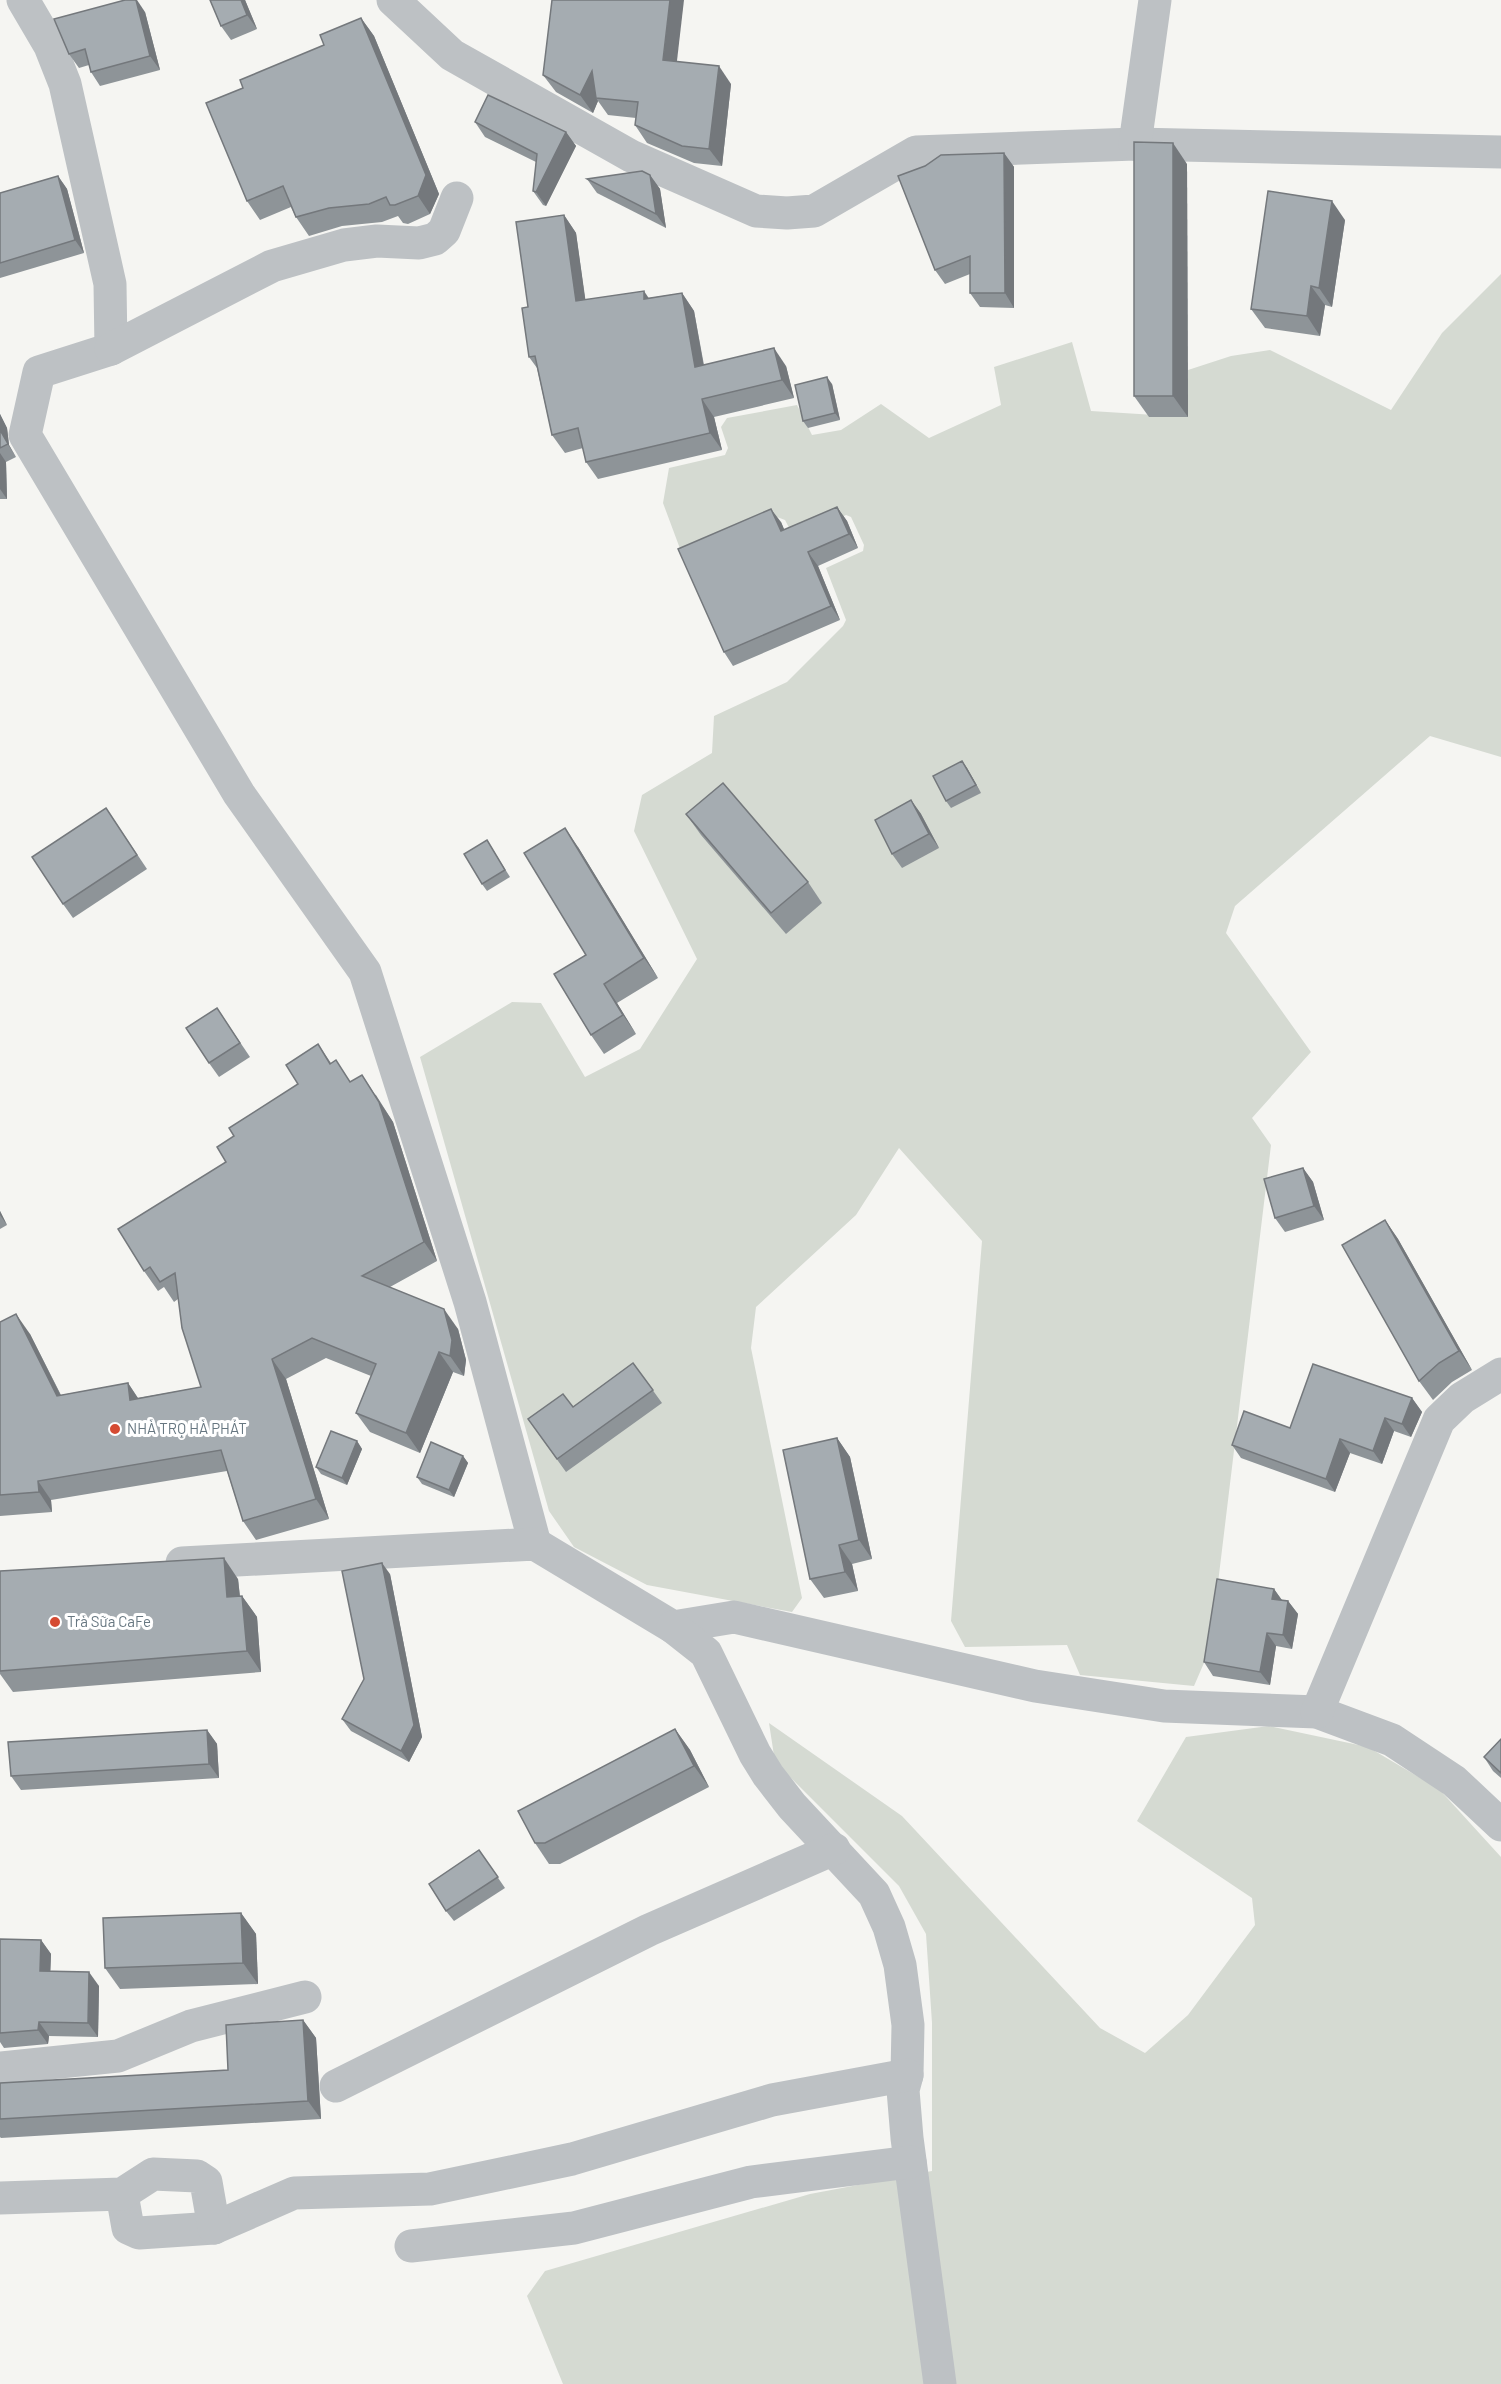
<svg xmlns="http://www.w3.org/2000/svg" width="1501" height="2384" font-family="Barlow,sans-serif">
<style>
.green{fill:#d5dad2}
.lines{fill:none;stroke-linecap:round;stroke-linejoin:round}
.minor{stroke:#bdc1c4;stroke-width:33}
.wall{fill:#8e9498}
.shaded-wall{fill:#74787c}
.building{fill:#a5acb1;stroke:#74787c;stroke-width:1.5}
.poi-dot{fill:#d54b33;stroke:#fff;stroke-width:2}
.labels{text-anchor:middle;stroke-width:6;stroke-linejoin:round;paint-order:stroke}
.poi-label{font-size:15px;fill:#677781;stroke:#fff;text-anchor:start}
</style>
<rect width="100%" height="100%" fill="#f5f5f2"/>
<g class="green">
<path d="M1501,274V757L1430,736L1235,906L1226,933L1311,1052L1252,1118L1271,1145L1210,1649L1194,1686L1080,1675L1067,1645L965,1647L951,1621L982,1241L899,1148L856,1215L756,1307L751,1348L802,1598L792,1612L647,1585L574,1547L549,1511L420,1057L512,1002L541,1003L585,1077L640,1049L697,959L634,831L642,795L712,753L714,716L787,682L843,626L846,620L826,568L863,551L864,545L851,517L846,515L795,539L785,520L777,517L694,557L682,554L663,503L669,468L725,455L728,448L721,427L727,418L797,405L812,435L841,430L881,404L929,438L1001,405L994,367L1072,342L1091,411L1187,417L1188,370L1231,356L1270,350L1391,410L1442,333Z"/>
<path d="M769,1723L902,1816L1100,2028L1145,2053L1188,2015L1255,1925L1252,1898L1137,1821L1186,1737L1269,1726L1368,1747L1439,1789L1501,1857V2384H563L527,2296L545,2271L810,2194L932,2171V2023L926,1934L899,1886L775,1762Z"/>
</g>
<g class="lines">
<g class="minor">
<path d="M23,0L50,46L65,84L110,284L111,349L39,372L25,435L239,794L365,972L470,1302L535,1544"/>
<path d="M393,0L452,55L631,156L756,211L787,213L814,211L916,152L1135,144L1501,152"/>
<path d="M1135,144L1155,0"/>
<path d="M111,349L272,266L344,245L377,241L419,243L435,239L444,231L457,198"/>
<path d="M182,1563L535,1544L673,1627L734,1617L1035,1686L1164,1706L1317,1712L1392,1740L1454,1781L1501,1825"/>
<path d="M673,1627L706,1653L755,1754L768,1775L792,1806L874,1894L889,1927L900,1965L908,2025L907,2075L903,2090L907,2138L940,2384"/>
<path d="M1317,1712L1439,1420L1462,1398L1501,1374"/>
<path d="M0,2068L118,2056L191,2026L305,1997"/>
<path d="M336,2086L649,1930L834,1849"/>
<path d="M122,2194L128,2228L139,2233L214,2228L294,2193L430,2189L572,2159L772,2100L907,2075"/>
<path d="M0,2198L122,2194L153,2174L197,2176L206,2182L214,2228"/>
<path d="M411,2246L574,2228L751,2182L910,2162"/>
</g>
</g>
<g class="wall">
<path d="M210,0H245L257,29L231,40L221,26Z"/>
<path d="M145,12L160,70L100,86L91,72L89,65L79,68L69,54Z"/>
<path d="M361,18L374,36L439,194L430,214L408,224L403,223L398,216L382,222L342,226L309,236L296,217L291,207L260,220L247,201L243,88L324,45Z"/>
<path d="M677,62L731,84L722,166L694,163L647,143L635,125L636,118L608,115L598,101L593,113L556,92L543,75Z"/>
<path d="M475,122L566,132L576,146L546,206L543,205L533,191L536,162L485,137Z"/>
<path d="M1004,153L1014,167V308L980,307L970,293V274L945,284L935,270Z"/>
<path d="M1187,164L1188,417H1149L1134,396Z"/>
<path d="M650,175L660,189L666,228L597,193L587,179Z"/>
<path d="M58,176L67,189L84,253L0,278V193Z"/>
<path d="M564,215L576,233L585,299L649,298L682,293L694,311L704,365L786,366L794,398L714,417L722,450L598,479L586,462L583,448L565,453L552,435L537,368L529,357Z"/>
<path d="M1345,220L1332,307L1325,305L1320,336L1265,328L1251,309Z"/>
<path d="M832,384L840,420L808,428L803,421Z"/>
<path d="M0,414L7,428L9,445L16,457L6,462L7,499H0Z"/>
<path d="M837,507L847,521L858,548L818,566L840,620L733,666L724,652L781,522L784,530Z"/>
<path d="M962,761L967,768L981,793L951,808L946,801Z"/>
<path d="M911,800L921,814L939,848L902,868L892,854Z"/>
<path d="M106,808L147,869L73,918L63,904Z"/>
<path d="M686,814L808,882L822,903L786,934L701,835Z"/>
<path d="M487,840L510,877L487,891L482,884Z"/>
<path d="M578,847L658,978L617,1003L636,1034L604,1054L591,1035L586,955Z"/>
<path d="M217,1008L250,1057L219,1077L209,1063Z"/>
<path d="M318,1044L331,1063L351,1082L376,1095L393,1122L437,1261L390,1287L458,1329L466,1360L464,1376L453,1372L420,1453L370,1432L356,1413L371,1376L326,1358L286,1379L329,1519L256,1540L243,1521L227,1471L51,1500L52,1512L0,1516V1322L30,1334L61,1395L128,1383L138,1398L201,1387L178,1299L174,1302L164,1287L158,1291L144,1271L226,1162L234,1136L298,1084Z"/>
<path d="M1303,1168L1313,1182L1324,1220L1285,1232L1275,1218Z"/>
<path d="M0,1211L7,1225L0,1229Z"/>
<path d="M1385,1220L1398,1239L1472,1370L1452,1382L1433,1400L1419,1381Z"/>
<path d="M633,1363L662,1403L566,1472L528,1419L573,1407Z"/>
<path d="M1412,1398L1422,1412L1411,1437L1394,1431L1382,1464L1350,1453L1335,1492L1241,1458L1232,1445L1290,1428Z"/>
<path d="M837,1438L850,1457L872,1559L852,1564L858,1591L824,1598L810,1579Z"/>
<path d="M357,1441L362,1449L347,1485L321,1474L316,1467Z"/>
<path d="M463,1456L468,1463L454,1497L422,1484L417,1477Z"/>
<path d="M0,1571L238,1579L240,1596H242L257,1617L261,1672L13,1692L0,1674Z"/>
<path d="M390,1574L422,1737L409,1762L351,1731L342,1719L364,1679Z"/>
<path d="M1274,1589L1282,1600L1288,1601L1298,1614L1292,1649L1276,1646L1270,1685L1213,1676L1204,1662Z"/>
<path d="M675,1729L690,1750L709,1787L560,1864H549L535,1843Z"/>
<path d="M207,1730L217,1744L219,1778L21,1790L11,1776Z"/>
<path d="M1501,1739V1778L1493,1771L1484,1757Z"/>
<path d="M479,1850L505,1888L454,1921L446,1911Z"/>
<path d="M241,1913L256,1934L258,1984L120,1989L105,1968Z"/>
<path d="M0,1939L41,1940L51,1954L50,1971L99,1986L98,2037L49,2036L48,2044L4,2048L0,2042Z"/>
<path d="M303,2020L316,2038L321,2119L1,2138L0,2137V2083L228,2070Z"/>
</g>
<g class="shaded-wall">
<path d="M136,0H137L145,12L160,70L150,56Z"/>
<path d="M241,0H245L257,29L247,15Z"/>
<path d="M670,0H684L675,78L663,60Z"/>
<path d="M361,18L374,36L439,194L430,214L418,196Z"/>
<path d="M719,66L731,84L722,166L709,149Z"/>
<path d="M592,71L596,98L598,101L593,113L580,95Z"/>
<path d="M566,132L576,146L546,206L536,192Z"/>
<path d="M1173,143L1187,164L1188,417L1173,396Z"/>
<path d="M1004,153L1014,167V308L1005,293Z"/>
<path d="M650,175L660,189L666,228L656,214Z"/>
<path d="M58,176L67,189L84,253L75,240Z"/>
<path d="M1332,201L1345,220L1332,307L1319,288Z"/>
<path d="M564,215L576,233L588,318L576,301Z"/>
<path d="M1311,286L1325,305L1320,336L1307,316Z"/>
<path d="M644,291L656,309L644,299Z"/>
<path d="M682,293L694,311L707,385L695,367Z"/>
<path d="M774,348L786,366L794,398L782,380Z"/>
<path d="M827,377L832,384L840,420L835,413Z"/>
<path d="M702,399L714,417L722,450L710,433Z"/>
<path d="M0,414L7,428L9,445L16,457L0,432Z"/>
<path d="M0,453L6,462L7,499L0,489Z"/>
<path d="M837,507L847,521L858,548L849,534Z"/>
<path d="M771,509L781,522L791,545L781,531Z"/>
<path d="M808,552L818,566L840,620L831,606Z"/>
<path d="M962,761L967,768L981,793L976,785Z"/>
<path d="M911,800L921,814L939,848L929,834Z"/>
<path d="M565,828L578,847L658,978L644,958Z"/>
<path d="M604,984L617,1003L636,1034L623,1015Z"/>
<path d="M362,1075L393,1122L437,1261L424,1242Z"/>
<path d="M1303,1168L1313,1182L1324,1220L1314,1206Z"/>
<path d="M0,1211L7,1225L0,1215Z"/>
<path d="M1385,1220L1398,1239L1472,1370L1459,1351Z"/>
<path d="M444,1309L458,1329L466,1360L464,1376L450,1356Z"/>
<path d="M16,1314L30,1334L71,1416L57,1396Z"/>
<path d="M439,1352L453,1372L420,1453L406,1433Z"/>
<path d="M272,1359L286,1379L329,1519L316,1499Z"/>
<path d="M128,1383L141,1403L130,1400Z"/>
<path d="M1412,1398L1422,1412L1411,1437L1402,1424Z"/>
<path d="M1385,1418L1394,1431L1382,1464L1373,1451Z"/>
<path d="M837,1438L850,1457L872,1559L859,1540Z"/>
<path d="M1340,1439L1350,1453L1335,1492L1326,1479Z"/>
<path d="M357,1441L362,1449L347,1485L342,1478Z"/>
<path d="M463,1456L468,1463L454,1497L449,1490Z"/>
<path d="M38,1481L51,1500L52,1512L39,1492Z"/>
<path d="M839,1545L852,1564L858,1591L845,1572Z"/>
<path d="M224,1558L238,1579L242,1618L227,1597Z"/>
<path d="M382,1563L390,1574L422,1737L409,1762L401,1751Z"/>
<path d="M1274,1589L1283,1602L1272,1599Z"/>
<path d="M242,1596L257,1617L261,1672L247,1651Z"/>
<path d="M1288,1601L1298,1614L1292,1649L1283,1635Z"/>
<path d="M1267,1633L1276,1646L1270,1685L1260,1672Z"/>
<path d="M675,1729L690,1750L709,1787L694,1766Z"/>
<path d="M207,1730L217,1744L219,1778L209,1764Z"/>
<path d="M241,1913L256,1934L258,1984L243,1963Z"/>
<path d="M41,1940L51,1954L50,1985L40,1971Z"/>
<path d="M89,1972L99,1986L98,2037L88,2023Z"/>
<path d="M303,2020L316,2038L321,2119L308,2101Z"/>
<path d="M39,2022L49,2036L48,2044L38,2030Z"/>
</g>
<g class="building">
<path d="M125,0H136L150,56L91,72L85,49L69,54L54,19Z"/>
<path d="M210,0H241L247,15L221,26Z"/>
<path d="M552,0H670L663,60L719,66L709,149L682,146L635,125L638,102L596,98L592,71L580,95L543,75Z"/>
<path d="M361,18L426,175L418,196L395,205H390L386,197L369,204L329,208L296,217L283,186L247,201L206,103L243,88L240,80L324,45L320,35Z"/>
<path d="M488,95L566,132L536,192L533,191L537,154L475,122Z"/>
<path d="M1134,142L1173,143V396H1134Z"/>
<path d="M1004,153L1005,293H970V256L935,270L898,176L925,166L941,155Z"/>
<path d="M642,171L650,175L656,214L587,179Z"/>
<path d="M58,176L75,240L0,263V193Z"/>
<path d="M1268,191L1332,201L1319,288L1311,286L1307,316L1251,309Z"/>
<path d="M564,215L576,301L644,291V299L682,293L695,367L774,348L782,380L702,399L710,433L586,462L578,428L552,435L535,356L529,357L522,308L528,307L516,222Z"/>
<path d="M827,377L835,413L803,421L795,385Z"/>
<path d="M0,430L8,444L0,448Z"/>
<path d="M837,507L849,534L808,552L831,606L724,652L678,549L771,509L781,531Z"/>
<path d="M962,761L976,785L946,801L933,776Z"/>
<path d="M723,783L808,882L771,913L686,814Z"/>
<path d="M911,800L929,834L892,854L875,820Z"/>
<path d="M106,808L137,855L63,904L32,857Z"/>
<path d="M565,828L644,958L604,984L623,1015L591,1035L554,974L586,955L524,853Z"/>
<path d="M487,840L505,870L482,884L464,854Z"/>
<path d="M217,1008L240,1043L209,1063L186,1028Z"/>
<path d="M318,1044L330,1064L336,1060L350,1082L362,1075L379,1102L424,1242L362,1276L444,1309L452,1340L450,1356L439,1352L406,1433L356,1413L376,1364L312,1338L272,1359L316,1499L243,1521L221,1450L38,1481L39,1492L0,1495V1322L16,1314L57,1396L128,1383L130,1400L201,1387L182,1328L175,1273L160,1282L150,1267L144,1271L118,1229L226,1162L217,1147L234,1136L229,1128L298,1084L286,1065Z"/>
<path d="M1303,1168L1314,1206L1275,1218L1264,1179Z"/>
<path d="M1385,1220L1459,1351L1439,1363L1419,1381L1342,1245Z"/>
<path d="M633,1363L653,1390L557,1459L528,1419L563,1394L573,1407Z"/>
<path d="M1313,1364L1412,1398L1402,1424L1385,1418L1373,1451L1340,1439L1326,1479L1232,1445L1244,1411L1290,1428Z"/>
<path d="M331,1431L357,1441L342,1478L316,1467Z"/>
<path d="M837,1438L859,1540L839,1545L845,1572L810,1579L783,1450Z"/>
<path d="M431,1442L463,1456L449,1490L417,1477Z"/>
<path d="M224,1558L227,1597L242,1596L247,1651L0,1671V1571Z"/>
<path d="M382,1563L414,1725L401,1751L342,1719L364,1679L342,1571Z"/>
<path d="M1217,1579L1274,1589L1272,1599L1288,1601L1283,1635L1267,1633L1260,1672L1204,1662Z"/>
<path d="M675,1729L694,1766L545,1843H535L518,1811Z"/>
<path d="M207,1730L209,1764L11,1776L8,1742Z"/>
<path d="M1501,1739V1773L1484,1757Z"/>
<path d="M479,1850L498,1877L446,1911L429,1884Z"/>
<path d="M241,1913L243,1963L105,1968L103,1918Z"/>
<path d="M0,1939L41,1940L40,1971L89,1972L88,2023L39,2022L38,2030L0,2033Z"/>
<path d="M303,2020L308,2101L0,2119V2083L228,2070L226,2025Z"/>
</g>
<g class="poi-dot">
<circle cx="115" cy="1429" r="6"/>
<circle cx="55" cy="1622" r="6"/>
</g>
<g class="labels">
<g class="poi-label">
<text x="127" y="1434">NHÀ TRỌ HÀ PHÁT</text>
<text x="67" y="1627">Trà Sữa CaFe</text>
</g>
</g>
</svg>
